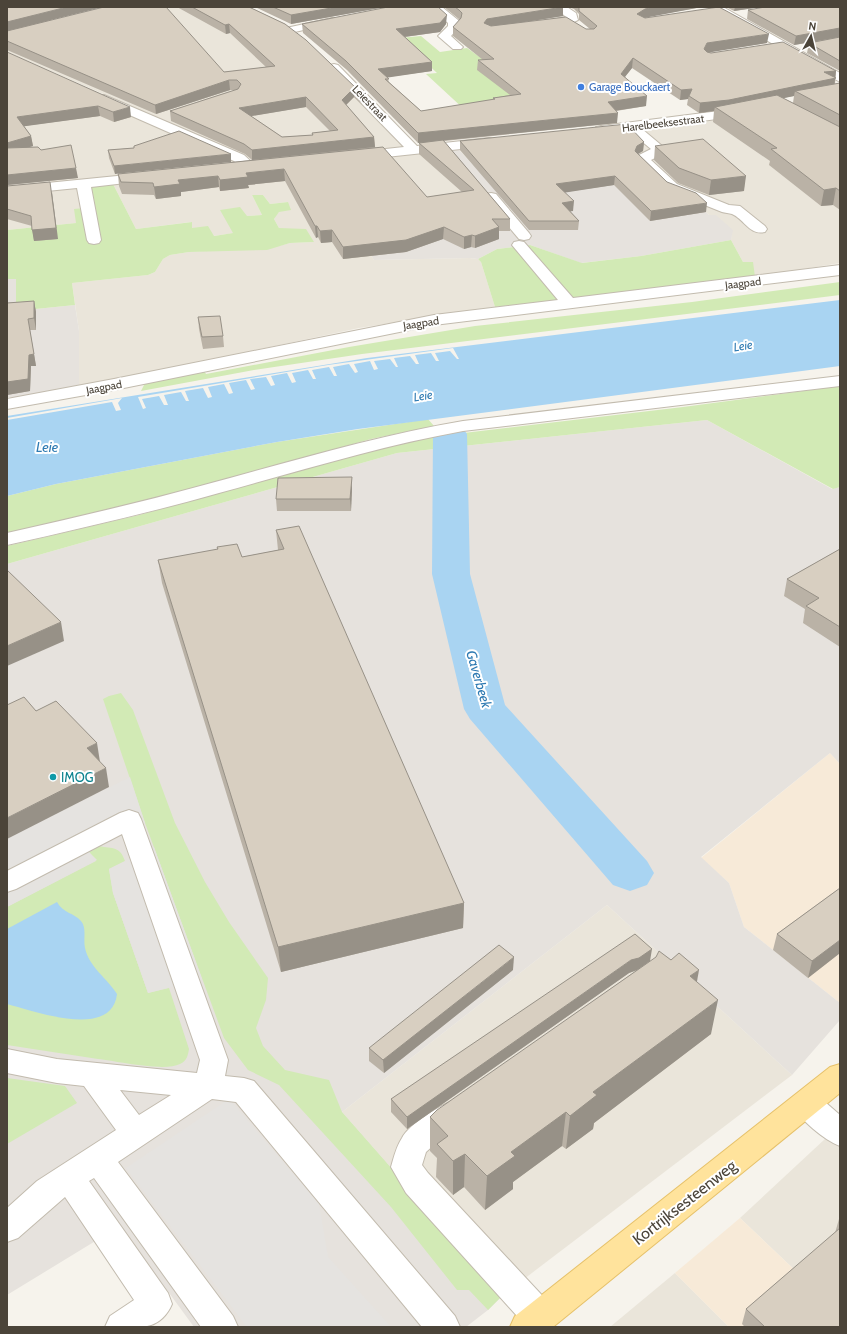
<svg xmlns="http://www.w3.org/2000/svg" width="847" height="1334" font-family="Cabin,sans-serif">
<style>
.residential{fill:#eae5da}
.commercial{fill:#f7ead8}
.industrial{fill:#e6e2dd}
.green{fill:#d2eab5}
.parking{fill:#e5e3e0}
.water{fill:#a9d4f2}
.pier{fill:#f6f3ec}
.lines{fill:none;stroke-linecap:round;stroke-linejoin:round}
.river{fill:#a9d4f2;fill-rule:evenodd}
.minor-casing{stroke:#c2bbae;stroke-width:2}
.major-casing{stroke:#e6c16a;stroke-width:2}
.minor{fill:#fff;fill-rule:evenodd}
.major{fill:#ffe39c;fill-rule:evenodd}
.wall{fill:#bab2a6;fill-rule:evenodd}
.shaded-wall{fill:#979187}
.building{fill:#d8cfc1;stroke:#979187;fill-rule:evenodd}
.shop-dot{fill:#3f7fe0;stroke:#fff;stroke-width:1.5}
.culture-dot{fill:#0f9aa8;stroke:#fff;stroke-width:1.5}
.labels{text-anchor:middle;stroke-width:4;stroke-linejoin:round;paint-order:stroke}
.far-shop-label{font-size:11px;fill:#366cbe;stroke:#fff;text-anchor:start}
.far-street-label{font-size:11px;fill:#4b4439;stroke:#fff}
.far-water-label{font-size:12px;font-style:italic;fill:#2e7ab2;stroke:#fff}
.culture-label{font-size:13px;fill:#0d838f;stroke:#fff;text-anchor:start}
.water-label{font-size:14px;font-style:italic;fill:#2e7ab2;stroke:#fff}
.near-street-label{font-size:16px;fill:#4b4439;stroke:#fff}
</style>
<rect width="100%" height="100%" fill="#f6f3ec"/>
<g class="residential">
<path d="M132,7H237L310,51L405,148L262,163L7,52V38Z"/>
<path d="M7,60L234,160V163L7,189Z"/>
<path d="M739,117L840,209V263L755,277L743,262L731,240L732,230L709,215L686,195L473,165L459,150L640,131Z"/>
<path d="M441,151L480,190L421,199L325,186L374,260L470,258L478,259L481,262L495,307L359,328L79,388V331L72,283L148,275L155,272L163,259L170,255L189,252L279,246L290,243L314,242L279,228L274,219L276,215L288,202L270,204L263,195H252L262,215L247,216L234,233L213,236L191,228V222L136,229L113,184Z"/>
<path d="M80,187L85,208L76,223L7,230V194Z"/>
<path d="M607,905L792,1075L503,1295L342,1112Z"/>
<path d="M840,1125V1313L740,1218Z"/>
<path d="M675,1273L729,1327H610Z"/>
</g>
<g class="commercial">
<path d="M830,753L840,764V1003L744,927L729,883L701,858Z"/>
<path d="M740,1218L840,1313V1327H729L675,1273Z"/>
</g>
<g class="industrial">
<path d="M459,150L473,165L607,181L686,195L709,215H716L733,230L731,240L641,256L581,263L530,245L497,249L478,259L470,258L374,260L325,186L421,199L463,192L447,151Z"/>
<path d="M16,278V311L75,305L79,331V388L19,397H7V279Z"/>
<path d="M707,420L832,489L840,487V764L830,753L701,857L729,883L744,927L840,1003V1020L792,1075L607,905L342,1112L503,1295L488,1310L466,1327H194L120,1226L7,1295V564L397,453Z"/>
</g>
<g class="green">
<path d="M421,36L440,52L467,48L495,68L520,102L466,111L426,74L437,73L400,38Z"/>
<path d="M113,184L136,229L192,222V228L208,226L214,236L233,233L220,210L240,207L247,216L262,215L252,195H263L270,204L288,202L291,210L279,212L274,219L279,228L306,229L314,242L290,243L267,250L189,252L170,255L163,259L155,272L148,275L72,283L75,305L16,311V279H7V230L76,223L74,209L85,208L80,187Z"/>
<path d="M731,240L743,262H753L755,277L657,289L495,307L481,262L478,259L497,249L530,245L582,263L641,256Z"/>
<path d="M840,282V295L362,354L254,370L141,391L145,383L203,369L206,374L349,347L475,326L692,302Z"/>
<path d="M840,386V487L833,489L707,420L397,453L7,564V546L139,515L413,439L683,407Z"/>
<path d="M428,419L434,426L371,439L157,499L7,534V496L56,484L277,442Z"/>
<path d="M121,693L133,710L175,823L205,882L229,922L268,978L266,1000L256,1028L263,1046L285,1070L329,1080L342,1112L503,1295L488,1310L469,1290H457L391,1207L279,1085L248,1070L224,1038L145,823L103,699L109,696Z"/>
<path d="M99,846C113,849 120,846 125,861L109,869L113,893L148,993L169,988L189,1049C188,1055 187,1061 180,1064C164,1072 117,1061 98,1059C68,1054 37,1050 7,1045V907L96,861L89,852Z"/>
<path d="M7,1078L65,1086L77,1103L7,1144Z"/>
</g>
<g class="parking">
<path d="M130,777L145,823L89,852L97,860L7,907V839Z"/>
<path d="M154,847L202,979L148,993L113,893L109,869Z"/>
<path d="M229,1099L319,1204L328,1257L391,1327H247L126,1168Z"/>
</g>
<g class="water">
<path d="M840,300V366L358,429L277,442L56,484L7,496V416L367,358Z"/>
<path d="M57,902C63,913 74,913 81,921C87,928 83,939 85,948C89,967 107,978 117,994C112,1040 34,1011 7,1004V929Z"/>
</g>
<g class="pier">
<path d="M453,348L459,359H457L450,351L435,353L439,361H436L431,353L415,355L419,364H416L410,356L394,358L398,367H396L390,359L374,361L378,369L374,370L370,361L354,364L358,372L355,373L349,364L333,367L337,376H334L329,367L312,370L316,379H313L308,370L292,373L296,382L292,383L287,373L271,376L275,385L271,386L266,377L250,379L255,389L251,390L246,380L229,383L233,393L229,394L224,384L208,387L212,397L208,398L203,388L185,391L189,401H186L181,392L164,395L168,405H164L159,396L142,399L146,408L143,409L138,397L328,365Z"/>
<path d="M122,398L118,403L121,410L116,411L112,402L7,420V418Z"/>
</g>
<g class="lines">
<path class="river" d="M450,424L462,427L467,434L470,574L505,705L647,861L654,873L647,885L630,891L613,885L470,719L464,709L432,574L433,434L438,427Z"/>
<g class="minor-casing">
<g id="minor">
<path d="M430,7H442L458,20L460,22L459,27L451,36L463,47L461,49H453L438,36L448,26V23Z"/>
<path d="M555,7H567L576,13L578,20L572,23L542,27L538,26L536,24L538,22L566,17Z"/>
<path d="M710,7H723L840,73V82L711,9Z"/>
<path d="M332,18L336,19L338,21L336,23L290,33L286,32L284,30L286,28Z"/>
<path d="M334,64L338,65L417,146L489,138L494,139L496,142L494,145L489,146L358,160L353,159L351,156L353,153L358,152L404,147L330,71L328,68L330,65Z"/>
<path d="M104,95L244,155L257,167L255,170H245L234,161L100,102L98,99L100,96Z"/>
<path d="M743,108L747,109L749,112L747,115L642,129L667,150L665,153L651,160L677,184L729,205L740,206L765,226L767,229L765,232C750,236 744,219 732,214C729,213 725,213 722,212L667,190L635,159L637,156L651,149L628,130L601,134L596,133L594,130L596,127L601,126Z"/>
<path d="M147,173L152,174L154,177L152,180L91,187L101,240L99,243L94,244L89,243L87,240L77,188L7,195V187Z"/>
<path d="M491,193L496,194L529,233L531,236L529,239L524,240L519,239L486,200L484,197L486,194Z"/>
<path d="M519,241L524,242L573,298L840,265V275L434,325L114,390L7,409V399L114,379L434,315L558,300L512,245L514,242Z"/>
<path d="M840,376V386L463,431C380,446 300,471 219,493C149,513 78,529 7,545V533C73,518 139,503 204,485C290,462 375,436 463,421Z"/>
<path d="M129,810L138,813L141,819L228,1060L225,1076L244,1078L254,1081L455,1316L460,1327H422L236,1102L212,1099L118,1162L233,1316L238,1327H201L94,1178L89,1181L168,1293L172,1304C159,1334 133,1327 105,1327L110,1316L134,1300L65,1197L18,1238L7,1242V1208L37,1181L116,1130L84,1086L57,1083L7,1073V1049L57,1059L197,1073L200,1060L122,834L16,889L7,892V871L120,813ZM120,1090L171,1095L139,1115Z"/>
<path d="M807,1091L817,1095L840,1115V1146C824,1140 800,1120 792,1104L797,1095Z"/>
<path d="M455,1100L465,1104L470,1113L465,1122L436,1143L426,1152L422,1165L428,1173L552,1306L556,1317L552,1327H527L406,1193L391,1167C394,1157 396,1147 402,1138C409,1124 441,1105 455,1100Z"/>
</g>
</g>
<g class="major-casing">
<path id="major" d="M840,1064V1093L553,1327H510L515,1316L830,1067Z"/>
</g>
<use href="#minor" class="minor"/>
<use href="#major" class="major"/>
</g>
<g class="wall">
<path d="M7,7L224,72L266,67L230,33L226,34L177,7H249L285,24L362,95V104L354,97L346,105L374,137L375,147L427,197L462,192L419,154V143H418L347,70L303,33L302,24H446L440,32L405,37L432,62V71L387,77L389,82L421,111L493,100V98L510,95L477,70L478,60H483L453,36V27L460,20L444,7H563V16L513,24L586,29H590L579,20V14L574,9L568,7H702L645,17L767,43L707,52L836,71L835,84L840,83V210L833,205L821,206L769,165L770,161L713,122L714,111L699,113L687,105L688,99L680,100L632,68L625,77L646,106L616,111L617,123L444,141L510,219V231H499V239L475,248L471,247L464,249L443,239L406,252L343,259L332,242L321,243L318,237L316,238L285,181L248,185L249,188L220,191L219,187L181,192V196L156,199L154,195L122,194L119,186L118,174L252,160L245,154L171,121L170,111L236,90H230L156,114L7,50ZM794,96L793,103L783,98L788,97ZM306,107L330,131L312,133V135L282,137L251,116Z"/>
<path d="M255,7H385L291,24Z"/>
<path d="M726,7H761L734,11Z"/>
<path d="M840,7V71L807,53L809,43L830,39L794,45L747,19L748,10Z"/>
<path d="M7,52L131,117L114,122L100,116L24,126L31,136L33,146L29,147L41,150L78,178L7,185Z"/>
<path d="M179,131L115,174L109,158L108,150L134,148Z"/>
<path d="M460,141L644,142L643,151L638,154L667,182L706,212L650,221L614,185L565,192L573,211H570L579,221L578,230H529L460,150Z"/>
<path d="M655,146L744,191L709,195L678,183L654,160Z"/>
<path d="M7,186L58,239L34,241L32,226L7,219Z"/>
<path d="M34,301L36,312V330H30L36,366H31L30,391L7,395V303Z"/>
<path d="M198,317L223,336L224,347L203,349L199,329Z"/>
<path d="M352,489L351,511H277L276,499Z"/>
<path d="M276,530L464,903L463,928L281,972L162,583L158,560L217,550V547L242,557L278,550Z"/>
<path d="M840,549V647L803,623L805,609L784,596L787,579Z"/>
<path d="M840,888V953L808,978L773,950L777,934Z"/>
<path d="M650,961L697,982L711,1034L594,1123L593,1129L566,1149L562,1146L513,1182V1189L485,1210L464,1187L453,1195L436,1177L437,1158L430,1151V1117L637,970L629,973L407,1129L391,1112V1099Z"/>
<path d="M513,970L384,1073L369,1061V1048Z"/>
<path d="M840,1218V1327H745L742,1324L746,1309L835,1233L839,1219Z"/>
</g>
<g class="shaded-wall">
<path d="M67,7H103L7,31V22Z"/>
<path d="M337,7H385L291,24V15Z"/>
<path d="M563,7V16L487,28L484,23L487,19Z"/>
<path d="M654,7H702L644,18L637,14L645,9Z"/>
<path d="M735,7H761L734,11Z"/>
<path d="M447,15L446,24L440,32L396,38V29Z"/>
<path d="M229,24L230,33L226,34L225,25Z"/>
<path d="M840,28V37L794,45L796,36Z"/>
<path d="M769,34L767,43L706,53L704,49L707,43Z"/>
<path d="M633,58L632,68L620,83L621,74Z"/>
<path d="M432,62V71L378,79V69Z"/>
<path d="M836,71L834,88L795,91L794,96L728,110L715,107L714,111L699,113L700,103L824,72Z"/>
<path d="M229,80L230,90L156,114L155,105Z"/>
<path d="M354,88V97L342,109V100Z"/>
<path d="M692,89L689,96L688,99L680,100L681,90Z"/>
<path d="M647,96L646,106L607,112L608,102Z"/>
<path d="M306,97V107L240,118L239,108Z"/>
<path d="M98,106L100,116L19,127L17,117Z"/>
<path d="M130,107L131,117L114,122L113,112Z"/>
<path d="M618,113L617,123L418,143V133Z"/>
<path d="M31,136L33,146L7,154V143Z"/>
<path d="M374,137L375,147L252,160V150Z"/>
<path d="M644,142L643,151L636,155L635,151L637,146Z"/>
<path d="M231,154V162L115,174L114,166Z"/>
<path d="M76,168L78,178L7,185V175Z"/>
<path d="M284,169L285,181L248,185L249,188L220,191V180L246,173Z"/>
<path d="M218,176L219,187L181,192V196L156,199L154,187L178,180Z"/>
<path d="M615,176L614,185L556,194V184Z"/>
<path d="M746,176L744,191L709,195L711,180Z"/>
<path d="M836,188L833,205L821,206L824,190Z"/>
<path d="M52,192L58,239L34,241L32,230Z"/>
<path d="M574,201L573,211L561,213L562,203Z"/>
<path d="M707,203L706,212L650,221L651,211Z"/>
<path d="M315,226H317L318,237L316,238Z"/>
<path d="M444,227L443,239L406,252L343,259V247Z"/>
<path d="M499,227V239L475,248V236Z"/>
<path d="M332,230V242L321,243L320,231Z"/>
<path d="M472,235L471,247L464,249V237Z"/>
<path d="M7,280L8,285L7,293Z"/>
<path d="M34,301L36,312V330L34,318Z"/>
<path d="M34,354L36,366H31L30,391L7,395V382L29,355Z"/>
<path d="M352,477V489L351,511L350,499Z"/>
<path d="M61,622L64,641L7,666V646Z"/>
<path d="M97,743L100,762L90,767L87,748Z"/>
<path d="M106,768L109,787L7,839V818Z"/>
<path d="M464,903L463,928L281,972L278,947Z"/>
<path d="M840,940V953L808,978L812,961Z"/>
<path d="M652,949L650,961L637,970L629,973L407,1129V1117L631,960Z"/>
<path d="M514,957L513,970L384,1073L383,1060Z"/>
<path d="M699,970L693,1004L690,976Z"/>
<path d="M718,1000L711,1034L594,1123L593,1129L566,1149L570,1116L593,1092Z"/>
<path d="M566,1112L562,1146L513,1182V1189L485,1210L487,1176L511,1152Z"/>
<path d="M465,1154L464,1187L453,1195V1161Z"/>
</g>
<g class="building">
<path d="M7,7H67L7,22Z"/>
<path d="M104,7H166L224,72L275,66L229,24L225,25L192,7H249L285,24L306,40L356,88L362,95L354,88L342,100L374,137L252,150L244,144L170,111L238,89L241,84L237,80H229L155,105L7,41V31ZM306,97L338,130L312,133L313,135L282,137L239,108Z"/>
<path d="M273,7H337L291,15Z"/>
<path d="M388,7H438L447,15L440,23L396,29L432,62L378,69L389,79H385L421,111L495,99L493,98L521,94L478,60L494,59L453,27L461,18L462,13L459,10L455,7H563L487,19L484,23L491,26L566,17L586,29H594L597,26L579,11V7H654L645,9L637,14L645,18L719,7L769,34L707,43L704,49L707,52L711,53L783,42L836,71L824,72L836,78L729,100L700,103L689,96L692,89L681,90L633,58L621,74L647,96L608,102L618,113L418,133L346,61L302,24Z"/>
<path d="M765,7H840V28L796,36L748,10Z"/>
<path d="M840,37V61L809,43Z"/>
<path d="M7,52L130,107L113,112L98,106L17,117L31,136L7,143Z"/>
<path d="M840,83V115L795,91Z"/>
<path d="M777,95L840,127V191L836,188L824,190L771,149L777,148L715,107Z"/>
<path d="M627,124L644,142L637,146L635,151L667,182L696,193L707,203L651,211L615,176L556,184L574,201L562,203L579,221H529L460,141Z"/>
<path d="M179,131L231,154L114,166L108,150L134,148V146Z"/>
<path d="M703,139L746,176L711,180L679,168L655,146Z"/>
<path d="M443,140L510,219H492L499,227L475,236L472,235L464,237L444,227L406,240L343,247L332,230L320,231L317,226H315L284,169L246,173L248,177L220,180L218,176L178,180L180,184L154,187L153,183L121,182L118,174L383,147L427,197L474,190L419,143Z"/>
<path d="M71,145L76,168L7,175V148L38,147L41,150Z"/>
<path d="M50,182L56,228L32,230L31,216L7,209V186Z"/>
<path d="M34,301V318L28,319L34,354L29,355L28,379L7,382V303Z"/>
<path d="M220,316L223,336L202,337L198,317Z"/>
<path d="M352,477L350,499H276L278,478Z"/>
<path d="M299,526L464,903L278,947L158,560L218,549L217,547L237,544L242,557L284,549L276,530Z"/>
<path d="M840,549V627L806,606L819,598L787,579Z"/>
<path d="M7,570L61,622L7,646Z"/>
<path d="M24,697L36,711L56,701L97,743L87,748L106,768L7,818V705Z"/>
<path d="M840,888V940L812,961L777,934Z"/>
<path d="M635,934L652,949L639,958L631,960L407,1117L391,1099Z"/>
<path d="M499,945L514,957L383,1060L369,1048Z"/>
<path d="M659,951L671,960L679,953L699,970L690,976L718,1000L593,1092L597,1095L570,1116L566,1112L511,1152L515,1156L487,1176L465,1154L453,1161L437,1144L448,1136L430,1117L437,1110L656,957Z"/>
<path d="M840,1228V1327H765L746,1309Z"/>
</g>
<circle class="shop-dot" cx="581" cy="87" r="4"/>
<circle class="culture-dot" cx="53" cy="777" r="4"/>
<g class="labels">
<g class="far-shop-label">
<text x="589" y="91">Garage Bouckaert</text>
</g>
<g class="far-street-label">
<text transform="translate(370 103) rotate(46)" y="4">Leiestraat</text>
<text transform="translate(663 123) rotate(-7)" y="4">Harelbeeksestraat</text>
<text transform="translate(743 283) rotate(-7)" y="4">Jaagpad</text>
<text transform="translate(421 323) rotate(-9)" y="4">Jaagpad</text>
<text transform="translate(104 387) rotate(-11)" y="4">Jaagpad</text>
</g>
<g class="far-water-label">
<text transform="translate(743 346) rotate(-9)" y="4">Leie</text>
<text transform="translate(423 396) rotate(-9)" y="4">Leie</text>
</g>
<g class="culture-label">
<text x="61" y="782">IMOG</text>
</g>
<g class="water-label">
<text x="47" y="452">Leie</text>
<text transform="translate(479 679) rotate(74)" y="5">Gaverbeek</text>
</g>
<g class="near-street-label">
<text transform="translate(684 1202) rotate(-38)" y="6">Kortrijksesteenweg</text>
</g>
</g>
<rect width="847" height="1334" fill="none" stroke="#4b4439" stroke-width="16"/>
<g transform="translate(811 36) rotate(8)" stroke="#ffffff" stroke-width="3" paint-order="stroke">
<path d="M0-3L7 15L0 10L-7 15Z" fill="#4b4439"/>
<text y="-6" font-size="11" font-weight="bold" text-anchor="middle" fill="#4b4439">N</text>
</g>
</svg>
